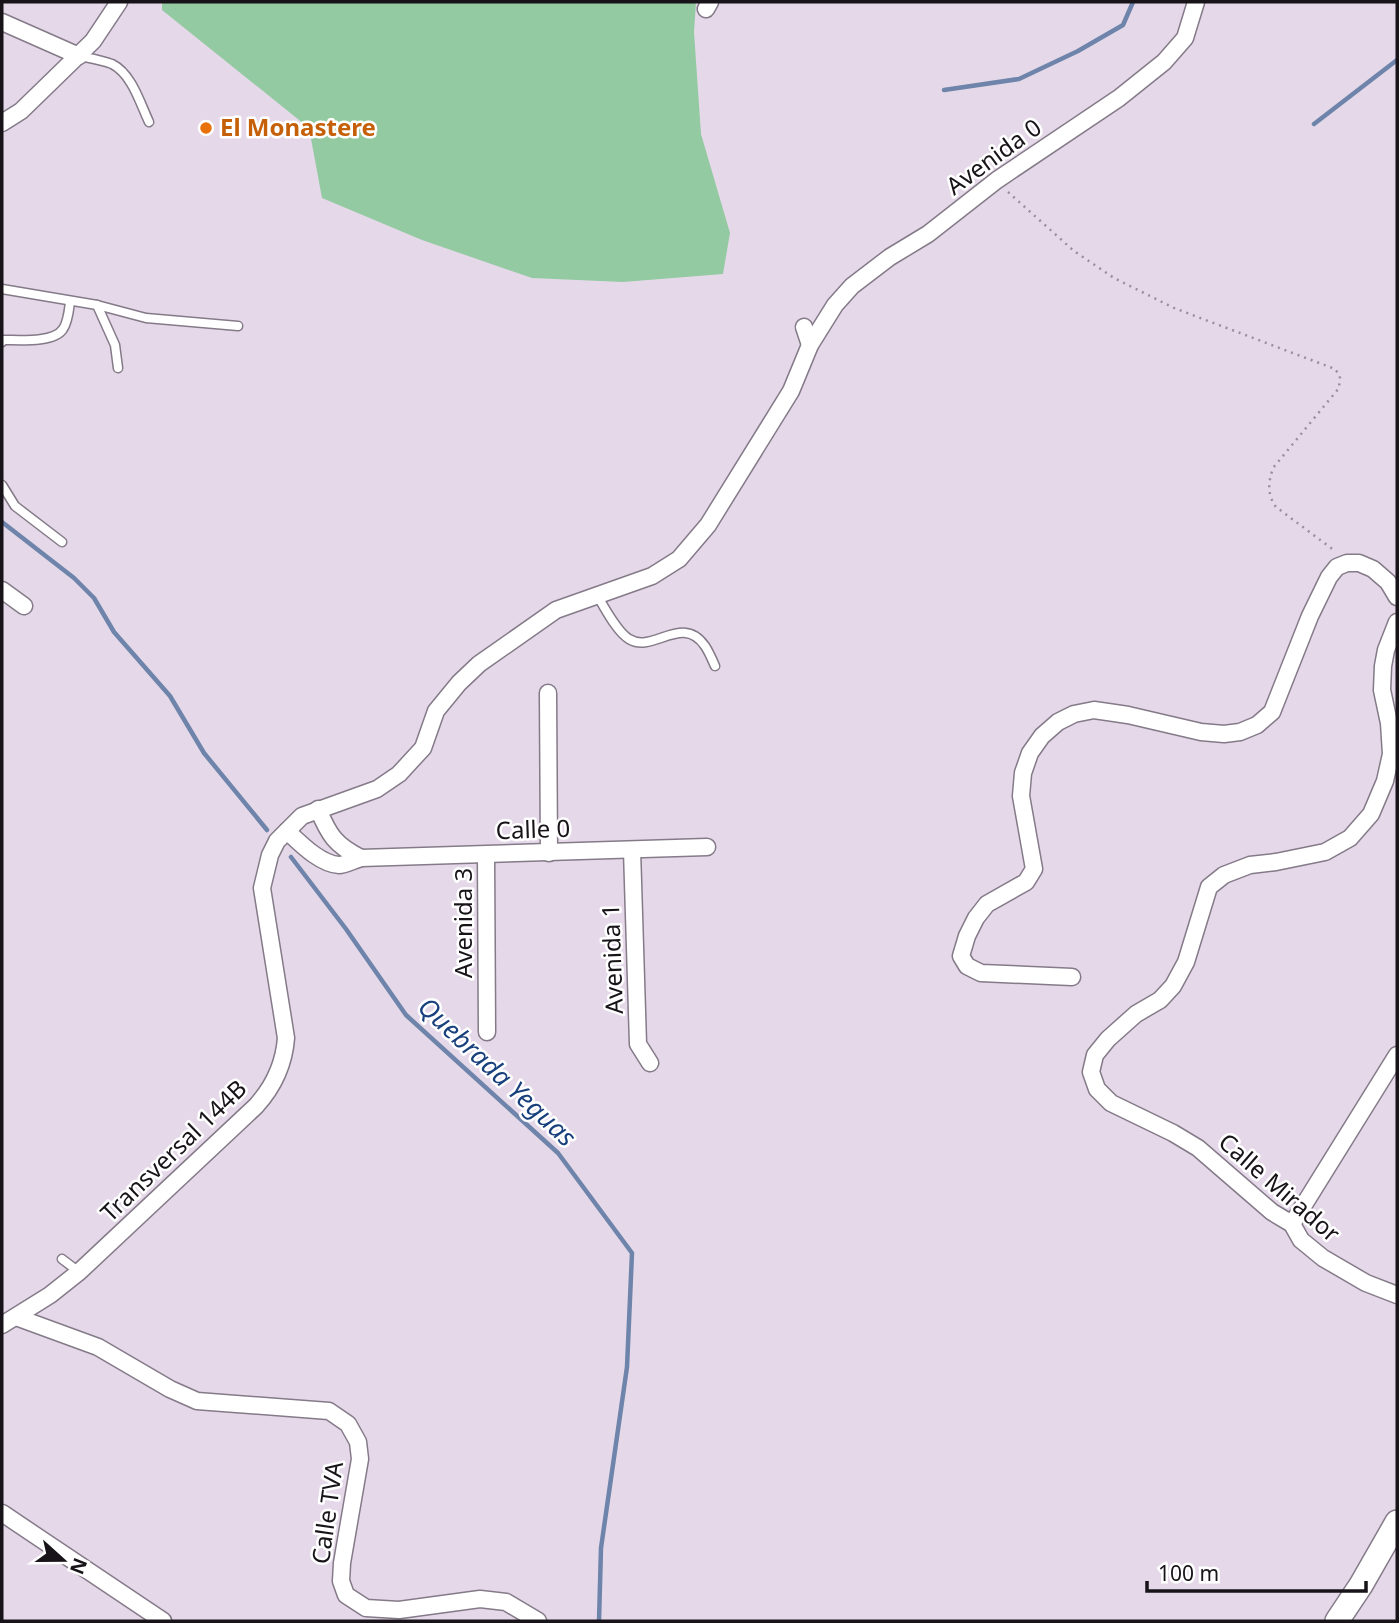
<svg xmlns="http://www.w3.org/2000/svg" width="1399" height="1623" font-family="'Noto Sans',sans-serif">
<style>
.green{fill:#93caa2}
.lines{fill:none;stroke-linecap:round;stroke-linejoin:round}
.stream{stroke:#6e84aa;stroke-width:4.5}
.lane-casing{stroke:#847a88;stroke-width:11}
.street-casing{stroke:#847a88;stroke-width:19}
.secondary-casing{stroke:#847a88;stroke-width:26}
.path{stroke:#988f9b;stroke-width:2.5;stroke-dasharray:2 5;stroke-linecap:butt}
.lane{stroke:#fff;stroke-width:8}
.street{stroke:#fff;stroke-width:16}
.secondary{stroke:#fff;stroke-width:23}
.food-dot{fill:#e8710a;stroke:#fff;stroke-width:2.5}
.labels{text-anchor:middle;stroke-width:5;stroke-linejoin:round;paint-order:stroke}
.food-label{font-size:24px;font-weight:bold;fill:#c56008;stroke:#fff;text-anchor:start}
.street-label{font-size:24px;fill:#171318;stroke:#fff}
.water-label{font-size:26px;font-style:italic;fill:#18407d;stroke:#fff}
</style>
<rect width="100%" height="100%" fill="#e5d9e9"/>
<path class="green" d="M162,2H696L694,32L701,134L730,233L723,274L623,282L532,278L422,240L322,198L309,128L162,10Z"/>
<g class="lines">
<g class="stream">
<path d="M944,90L1019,79L1078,51L1123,25L1133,2"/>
<path d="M1314,124L1397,60"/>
<path d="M2,522L74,578L94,598L114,632L170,696L204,753L267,830"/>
<path d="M291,857L346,929L406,1015L558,1153L632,1253L627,1367L601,1548L599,1621"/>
</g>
<g class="lane-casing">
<g id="lane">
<path d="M79,56C89,58 102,60 112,64C132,74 140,103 149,122"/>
<path d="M2,289L97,305L146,318L238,326"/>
<path d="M97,305L115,345L118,368"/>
<path d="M2,342L4,340C19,340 54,343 63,329C68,322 69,310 70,302"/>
<path d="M2,485L15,506L62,542"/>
<path d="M597,595C604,607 617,632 629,639C653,654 682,613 705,646C709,652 712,659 715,666"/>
<path d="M62,1259L79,1272"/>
</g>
</g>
<g class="street-casing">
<g id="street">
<path d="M706,9L710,2"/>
<path d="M2,22L79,56"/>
<path d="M2,123L21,111L93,41L119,2"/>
<path d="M804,327L810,345"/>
<path d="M2,590L24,606"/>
<path d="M1397,622L1386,650L1383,666L1382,690L1389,723L1391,754L1385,781L1371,814L1350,838L1325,852L1276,862L1250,865L1224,875L1209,887L1186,962L1173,986L1160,1000L1136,1014L1108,1039L1095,1055L1091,1072L1097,1089L1111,1103L1173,1133L1198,1148L1272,1212L1292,1224L1301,1240L1323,1258L1366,1283L1397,1295"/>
<path d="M548,693L549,853"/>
<path d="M318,809C329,835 335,845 361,858"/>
<path d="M287,831C300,843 320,864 339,865C345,865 354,860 361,858L707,847"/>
<path d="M632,850L638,1044L650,1063"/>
<path d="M486,855L487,1032"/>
<path d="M1072,977L981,973L967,966L961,956L967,936L976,918L987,904L1026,882L1034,869L1021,796L1023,773L1030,753L1042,736L1058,722L1074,714L1094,710L1128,715L1201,732L1224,734L1240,732L1257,725L1272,712L1310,616L1329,577L1337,567L1347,563H1359L1373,569L1388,582L1397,597"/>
<path d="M1292,1224L1397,1055"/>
<path d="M16,1317L98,1347L170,1389L197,1401L329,1411L348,1424L358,1442L360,1459L342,1563L341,1581L346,1595L366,1608L399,1610L480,1599L506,1602L538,1621"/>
<path d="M2,1325L50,1295L79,1272L256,1106C274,1086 284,1065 286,1038L262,888L270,855L277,841L302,816L377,789L399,774L423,748L436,711L459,683L479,664L556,610L652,576L679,559L708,525L791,391L810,345L835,305L852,286L890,257L928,234L997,180L1119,98L1164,62L1185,38L1196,2"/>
<path d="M2,1513L163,1621"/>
</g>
</g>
<g class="secondary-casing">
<path id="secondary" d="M1337,1621L1361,1585L1397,1522"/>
</g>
<path class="path" d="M1008,192L1074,251L1114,278L1174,308L1335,369L1340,376L1339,388L1273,468C1268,483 1267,494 1276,507L1335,551"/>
<use href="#lane" class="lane"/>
<use href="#street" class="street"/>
<use href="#secondary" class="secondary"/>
</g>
<circle class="food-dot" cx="206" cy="128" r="7"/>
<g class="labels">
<g class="food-label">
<text x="220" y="136">El Monastere</text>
</g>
<g class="street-label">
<text transform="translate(994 157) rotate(-36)" y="8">Avenida 0</text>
<text transform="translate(533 830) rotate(-2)" y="8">Calle 0</text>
<text transform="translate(464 923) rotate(-90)" y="8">Avenida 3</text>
<text transform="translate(613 959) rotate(-92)" y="8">Avenida 1</text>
<text transform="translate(174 1151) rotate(-44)" y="8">Transversal 144B</text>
<text transform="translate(1279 1188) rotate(41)" y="8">Calle Mirador</text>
<text transform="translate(328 1513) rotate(-82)" y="8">Calle TVA</text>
</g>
<g class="water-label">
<text transform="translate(497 1072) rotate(43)" y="9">Quebrada Yeguas</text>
</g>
</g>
<rect width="1399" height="1623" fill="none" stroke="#171318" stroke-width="7"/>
<g transform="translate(63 1560) rotate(111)" stroke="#ffffff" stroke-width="5" paint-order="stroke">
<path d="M0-5L12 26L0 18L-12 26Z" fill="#171318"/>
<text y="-10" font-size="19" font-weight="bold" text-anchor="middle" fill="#171318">N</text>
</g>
<path d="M1147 1581v10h219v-10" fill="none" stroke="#171318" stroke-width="3.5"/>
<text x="1158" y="1581" font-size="21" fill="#171318" stroke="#ffffff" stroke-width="5" paint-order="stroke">100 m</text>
</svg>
